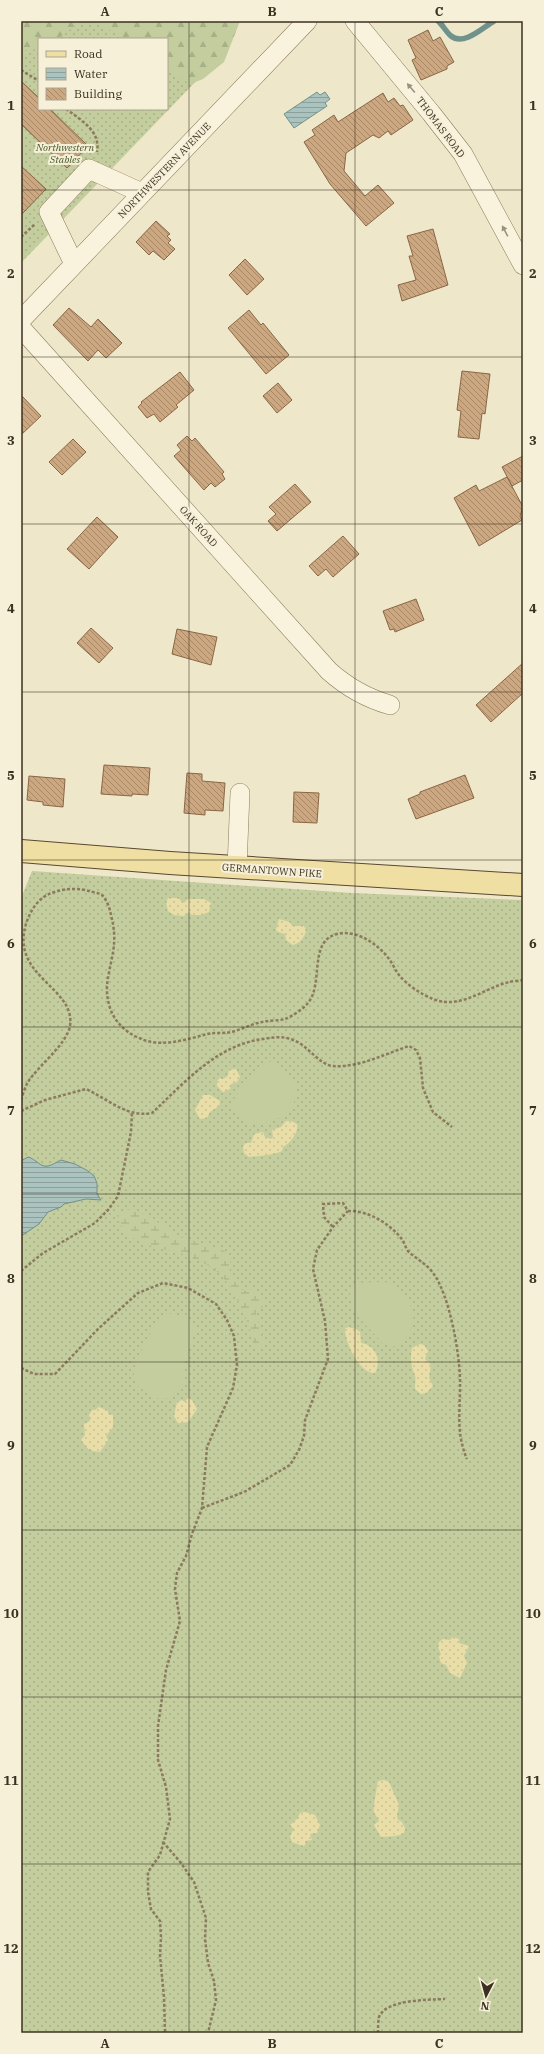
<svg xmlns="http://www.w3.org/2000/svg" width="544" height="2054" font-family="'IBM Plex Serif',serif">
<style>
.grass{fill:url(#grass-dots);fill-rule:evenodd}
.forest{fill:url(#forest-firs)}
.wetland{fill:url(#wetland-marsh)}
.sand{fill:url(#sand-dots)}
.garden{fill:#c3cd9d}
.water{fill:url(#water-rules);stroke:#70928c}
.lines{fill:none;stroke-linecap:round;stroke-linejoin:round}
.stream{stroke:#70928c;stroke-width:5.5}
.building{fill:url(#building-back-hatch);stroke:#8a6644}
.minor-casing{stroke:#8b7a5e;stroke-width:20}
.major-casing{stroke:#594832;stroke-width:24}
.path{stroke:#8b7a5e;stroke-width:2.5;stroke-dasharray:3 2;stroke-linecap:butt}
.minor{stroke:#f9f3dd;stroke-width:19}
.major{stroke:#f0dfa3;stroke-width:22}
.oneway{fill:#9a927f}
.grid{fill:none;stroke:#3c3121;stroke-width:1;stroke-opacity:0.55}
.labels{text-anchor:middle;stroke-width:4;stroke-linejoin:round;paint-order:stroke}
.street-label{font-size:10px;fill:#3c3121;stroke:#f6f0d9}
.park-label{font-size:10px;font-style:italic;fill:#475828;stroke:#f6f0d9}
.neatline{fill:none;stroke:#3c3121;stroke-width:1.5}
.grid-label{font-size:13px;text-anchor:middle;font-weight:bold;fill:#3c3121}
</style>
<defs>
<pattern id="grass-dots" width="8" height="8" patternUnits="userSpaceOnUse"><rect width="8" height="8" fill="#c3cd9d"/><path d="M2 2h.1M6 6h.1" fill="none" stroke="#a8b087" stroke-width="1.8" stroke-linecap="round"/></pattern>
<pattern id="forest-firs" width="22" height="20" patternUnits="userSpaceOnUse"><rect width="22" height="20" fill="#c3cd9d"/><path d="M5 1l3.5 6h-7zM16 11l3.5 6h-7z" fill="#a8b087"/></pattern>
<pattern id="wetland-marsh" width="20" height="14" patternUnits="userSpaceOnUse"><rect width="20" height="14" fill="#c3cd9d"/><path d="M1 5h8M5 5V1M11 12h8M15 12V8" fill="none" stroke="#a8b087"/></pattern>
<pattern id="sand-dots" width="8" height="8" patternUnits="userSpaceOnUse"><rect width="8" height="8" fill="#e9dea8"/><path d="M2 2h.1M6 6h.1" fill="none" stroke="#c9bf90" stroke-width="1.8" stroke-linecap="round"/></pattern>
<pattern id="water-rules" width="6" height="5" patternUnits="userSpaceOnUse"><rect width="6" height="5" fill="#aac3be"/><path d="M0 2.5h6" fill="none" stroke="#8c9f9a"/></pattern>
<pattern id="building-back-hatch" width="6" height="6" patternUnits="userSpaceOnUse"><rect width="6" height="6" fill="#cca780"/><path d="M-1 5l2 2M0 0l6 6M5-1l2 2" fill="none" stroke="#a78968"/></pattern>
</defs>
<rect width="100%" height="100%" fill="#eee7c9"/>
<g class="grass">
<path d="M21,21H180L226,50L21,263ZM39,39H167V109H39Z"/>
<path d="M32,871L352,893L523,900V2033H21V898Z"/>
</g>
<g class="forest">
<path d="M21,21H81L58,39H39V49L21,51Z"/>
<path d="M95,21H240L224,62L203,79L193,83H188L167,68V39H124Z"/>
</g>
<path class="wetland" d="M129,1209C151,1214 169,1232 190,1241C205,1247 223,1244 232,1259C224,1270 236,1281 243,1291L255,1288L264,1299L263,1306L256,1314L265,1343L262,1347H258C251,1338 251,1329 246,1319C238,1299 227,1276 208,1265C199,1261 189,1255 180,1253C154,1247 122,1244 116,1211L122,1212Z"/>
<g class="sand">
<path d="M168,898H178L184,903L188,899H204L211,903L209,912L201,915H192L189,912L184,916L174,915L168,911L166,903Z"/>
<path d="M279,919L290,922L292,926H304L306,930C305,937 299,944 293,945L286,940L285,934L278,932L276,930Z"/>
<path d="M236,1069L240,1077L237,1082L231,1084L230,1089L223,1092L217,1086V1081L220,1078L223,1079L228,1076L229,1070Z"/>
<path d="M203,1095H210L220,1101L219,1106L210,1112L207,1118L200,1119L195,1110Z"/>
<path d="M286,1121H291L297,1124C299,1132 291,1143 283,1147L282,1151C273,1155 259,1156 249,1157L244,1153L243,1146L246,1143H251L254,1134L263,1132L265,1137L271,1139L273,1137L272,1130L281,1127Z"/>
<path d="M348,1327L356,1329L360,1332L361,1343C376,1345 382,1361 375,1373C360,1374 345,1343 345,1329Z"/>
<path d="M420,1344L424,1345L428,1351L425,1359L431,1365L429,1378L433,1386L426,1393L421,1394L415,1389C415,1385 416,1379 415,1376C411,1366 410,1359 412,1348Z"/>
<path d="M188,1398L192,1400L197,1409L188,1422L178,1423L174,1416L177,1402L182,1400L185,1402Z"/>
<path d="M99,1407L108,1411V1414L113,1415V1427L106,1436L108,1440L100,1452C88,1451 87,1448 81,1440L85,1435L84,1424L90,1421L89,1415L92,1410H95Z"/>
<path d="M453,1637L459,1639V1643L469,1646L464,1656L467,1663L460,1678L450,1673L446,1665L441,1663L439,1657L441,1654L438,1647L439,1642L443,1639L450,1640Z"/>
<path d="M384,1780L389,1782L399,1805L397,1816L398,1820L401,1821C414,1838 392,1836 381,1837L374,1825L379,1821C378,1818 375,1815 374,1812C373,1808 377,1786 378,1781Z"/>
<path d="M305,1812L315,1815L320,1825L317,1833L310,1834L312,1840L306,1841L305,1845L303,1846L292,1842L290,1836L294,1829L290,1825L298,1818L300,1813Z"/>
</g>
<g class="garden">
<path d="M268,1061C276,1063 285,1069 290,1076C306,1097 288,1119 265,1123C260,1124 255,1124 250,1125C243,1122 231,1112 232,1104C232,1098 261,1065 268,1061Z"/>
<path d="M379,1282C383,1282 388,1282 392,1284C404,1290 416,1310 413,1324C411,1333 404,1341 398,1347L383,1344C369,1325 345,1314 351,1286L357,1283Z"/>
<path d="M166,1313C176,1314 192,1318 197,1328L183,1364L184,1388L174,1393L171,1398L159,1399L137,1386C135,1382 133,1377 134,1374C135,1360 155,1320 166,1313Z"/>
</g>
<g class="water">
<path d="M317,92L320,95L325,92L330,99L325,103L327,106L294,128L284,114Z"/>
<path d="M28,1157C36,1159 41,1168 48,1166C53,1165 56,1162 61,1160L75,1164L88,1171L94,1176L97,1183V1194L101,1200L86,1199L64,1204L61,1207L48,1212L39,1224L21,1236V1161Z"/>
</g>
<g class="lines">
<path class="stream" d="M438,21C443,25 446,32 451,36C464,46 482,28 494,21"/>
</g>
<g class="building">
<path d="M428,30L433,41L440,37L454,62L447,66V69L421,80L412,60L416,58L408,40Z"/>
<path d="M21,81L39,98V109H50L88,146L67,168L21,124Z"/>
<path d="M383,93L388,102L394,98L400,106L403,105L413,120L391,135L388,131L379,138L373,135L346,153L344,171L365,196L378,185L394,203L366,226L330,184L304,142L315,135L312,130L334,115L338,122Z"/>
<path d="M21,166L46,189L21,215Z"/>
<path d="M156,221L170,234L167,236L171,240L168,243L175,249L164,260L153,251L149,255L136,242Z"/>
<path d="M433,229L448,285L402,301L398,285L416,280L409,256H413L407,236Z"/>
<path d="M245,259L264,279L247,295L229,275Z"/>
<path d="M69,308L91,327L98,319L122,343L106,358L98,350L88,361L53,325Z"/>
<path d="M249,310L261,325L263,323L289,355L266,374L228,328Z"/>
<path d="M462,371L490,374L485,414L482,413L479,439L458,437L461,411L457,410Z"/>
<path d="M180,372L194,390L176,405L178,407L160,422L154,414L147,418L138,407L142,403L141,402Z"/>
<path d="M278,383L292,400L277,413L263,396Z"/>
<path d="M21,395L41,416L21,435Z"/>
<path d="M187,436L192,441L195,438L224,472L222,474L225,479L215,487L211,483L204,490L174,456L181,450L177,445Z"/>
<path d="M73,439L86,452L62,475L49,462Z"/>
<path d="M523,456V480L512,486L502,467Z"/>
<path d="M507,477L523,507L520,516L522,520L479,546L454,498L476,485L479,491Z"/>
<path d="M295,484L311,502L277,531L268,521L276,514L269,507Z"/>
<path d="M97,517L118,537L89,569L67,549Z"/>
<path d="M343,536L359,554L333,577L326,569L318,576L309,566Z"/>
<path d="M416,599L424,620L395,632L394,629L390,630L383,611Z"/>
<path d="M91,628L113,648L99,663L77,643Z"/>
<path d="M177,629L217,637L211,665L172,654Z"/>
<path d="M523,663V693L491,722L476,705Z"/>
<path d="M104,765L150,768L148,795L132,794V796L101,794Z"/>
<path d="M187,773L202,774V781L225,783L223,811L205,810V815L184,813Z"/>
<path d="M465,775L474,798L416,819L408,799L420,794V792Z"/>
<path d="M29,776L65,779L63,807L43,805V802L27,800Z"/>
<path d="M294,792L319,793L317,823L293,822Z"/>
</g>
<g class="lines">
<g class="minor-casing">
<g id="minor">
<path d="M355,21L431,113L463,154L523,265"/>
<path d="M74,264L49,212L89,169L142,193"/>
<path d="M21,320L307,21"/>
<path d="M21,328L329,671C348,688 366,698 390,705"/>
<path d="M237,868L240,793"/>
</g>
</g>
<g class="major-casing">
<path id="major" d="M21,851L170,863L523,885"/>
</g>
<g class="path">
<path d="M21,70L39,81"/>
<path d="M66,109C81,120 101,131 97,152"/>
<path d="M21,237L35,224"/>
<path d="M21,1100C23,1094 25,1087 28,1082C38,1066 67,1044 70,1026C76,987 10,977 26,924C30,912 36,901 47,895C59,889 76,887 89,891C93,892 99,893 102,895C106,899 109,906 110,911C113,922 115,933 114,944C113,958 108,972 107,986C106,1014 121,1033 147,1041C166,1046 189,1039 207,1034C215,1032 223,1034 231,1032C241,1030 251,1024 262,1022C269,1020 278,1021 285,1019C293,1016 303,1009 308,1003C324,984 308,941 337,934C356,929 378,944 389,959C393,964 395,970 399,975C406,984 422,995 433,999C461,1010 484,988 509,982C513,981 519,981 523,980"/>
<path d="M21,1111L45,1100L86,1089C108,1099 127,1118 152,1113C185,1082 217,1045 263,1039C273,1037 284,1036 293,1040C308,1045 319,1065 333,1066C358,1068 385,1054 409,1046L416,1050L420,1058L423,1088L433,1112L452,1127"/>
<path d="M348,1211C367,1210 389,1223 401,1238C404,1241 405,1247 408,1251C416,1259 427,1264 433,1273C450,1295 461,1359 460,1387C460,1414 456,1433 467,1459"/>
<path d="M21,1271L43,1253L95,1223L108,1210L118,1196L131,1132L132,1113"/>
<path d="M21,1368L34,1374H55L99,1328L138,1293L163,1283L188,1288L216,1304L227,1320L234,1336L237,1365L233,1388L207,1447L202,1508L192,1534L186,1556L177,1573L175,1589L180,1621L166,1670L158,1726V1760L166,1787L170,1819L160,1855L148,1872V1892L151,1909L160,1921L161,1937L160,1956L164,1997L165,2033"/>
<path d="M202,1508L244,1492L290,1465L299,1450L304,1436L305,1420L328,1359L325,1321L313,1269L317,1250L333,1227L348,1211L343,1203L323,1204L324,1217L333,1227"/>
<path d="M163,1842L181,1863L194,1882L206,1918L205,1939L208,1963L214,1981L216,2000L208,2033"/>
<path d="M378,2033C378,2028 378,2022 379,2017C386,1999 429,2000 445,1999"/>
</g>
<use href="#minor" class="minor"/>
<use href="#major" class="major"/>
</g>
<defs><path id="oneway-solid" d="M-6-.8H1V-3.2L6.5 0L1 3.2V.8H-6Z"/></defs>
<g class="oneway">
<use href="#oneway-solid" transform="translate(411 88) rotate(-130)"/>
<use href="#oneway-solid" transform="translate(505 231) rotate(-118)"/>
</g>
<path class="grid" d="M189,21V2033M355,21V2033M21,190H523M21,357H523M21,524H523M21,692H523M21,860H523M21,1027H523M21,1194H523M21,1362H523M21,1530H523M21,1697H523M21,1864H523"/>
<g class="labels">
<g class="street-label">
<text transform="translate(441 127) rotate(53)" y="4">THOMAS ROAD</text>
<text transform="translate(164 170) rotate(-46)" y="4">NORTHWESTERN AVENUE</text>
<text transform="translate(199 526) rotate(48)" y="4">OAK ROAD</text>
<text transform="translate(272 870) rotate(4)" y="4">GERMANTOWN PIKE</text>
</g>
<g class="park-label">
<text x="65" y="151">Northwestern<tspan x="65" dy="12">Stables</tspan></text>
</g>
</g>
<rect width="544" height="2054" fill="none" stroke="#f6f0d9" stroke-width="44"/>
<rect x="38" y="38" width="130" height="72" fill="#f6f0d9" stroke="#aca48f"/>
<rect x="46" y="51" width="20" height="6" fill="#f0dfa3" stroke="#aca48f"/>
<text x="74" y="58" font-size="12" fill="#3c3121">Road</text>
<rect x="46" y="68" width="20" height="12" fill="url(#water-rules)" stroke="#aca48f"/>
<text x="74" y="78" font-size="12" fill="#3c3121">Water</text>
<rect x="46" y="88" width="20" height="12" fill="url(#building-back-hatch)" stroke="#aca48f"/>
<text x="74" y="98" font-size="12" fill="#3c3121">Building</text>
<g transform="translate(486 1996) rotate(186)" stroke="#f6f0d9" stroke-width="3" paint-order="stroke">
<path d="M0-3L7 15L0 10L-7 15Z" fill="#3c3121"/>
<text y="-6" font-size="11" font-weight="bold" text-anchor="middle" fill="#3c3121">N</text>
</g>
<rect x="22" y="22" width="500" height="2010" class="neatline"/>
<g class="grid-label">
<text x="105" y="16">A</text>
<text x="272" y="16">B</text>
<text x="439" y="16">C</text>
<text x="11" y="110">1</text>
<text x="533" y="110">1</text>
<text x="11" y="278">2</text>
<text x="533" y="278">2</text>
<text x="11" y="445">3</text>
<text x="533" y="445">3</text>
<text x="11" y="613">4</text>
<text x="533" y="613">4</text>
<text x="11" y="780">5</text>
<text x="533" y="780">5</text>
<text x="11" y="948">6</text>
<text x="533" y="948">6</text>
<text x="11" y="1115">7</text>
<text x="533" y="1115">7</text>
<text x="11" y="1283">8</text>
<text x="533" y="1283">8</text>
<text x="11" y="1450">9</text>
<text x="533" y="1450">9</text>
<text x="11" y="1618">10</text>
<text x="533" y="1618">10</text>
<text x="11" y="1785">11</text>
<text x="533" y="1785">11</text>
<text x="11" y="1953">12</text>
<text x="533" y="1953">12</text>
<text x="105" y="2048">A</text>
<text x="272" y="2048">B</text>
<text x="439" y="2048">C</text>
</g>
</svg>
